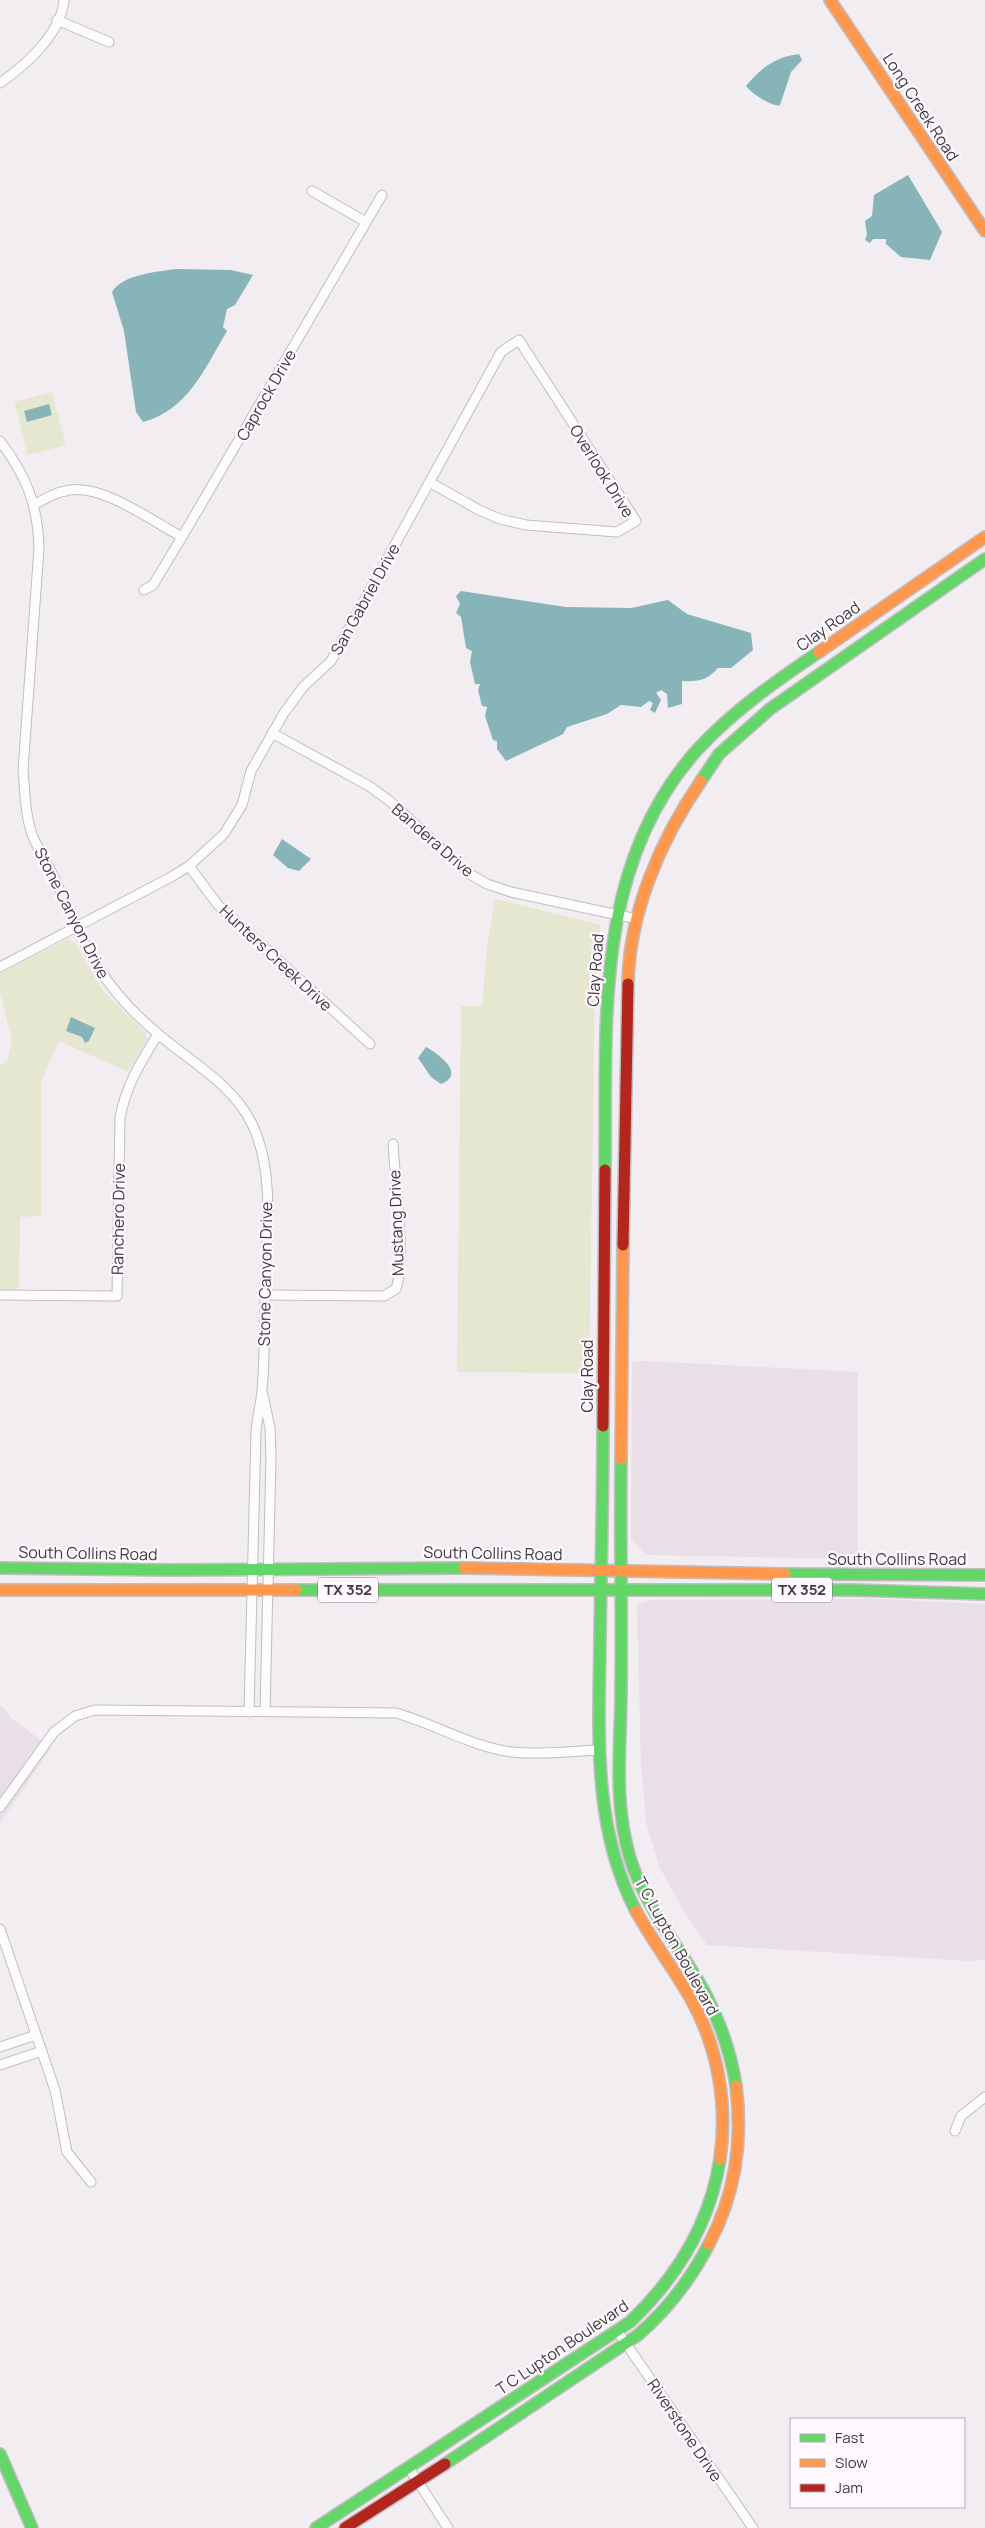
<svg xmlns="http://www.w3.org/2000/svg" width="985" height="2528" font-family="Manrope,sans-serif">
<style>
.built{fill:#e8dfe8}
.green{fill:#e5e7d1}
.water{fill:#87b4b9}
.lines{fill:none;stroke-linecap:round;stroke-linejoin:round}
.street-casing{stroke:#c1bdc1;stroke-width:11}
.fast-casing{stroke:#c1bdc1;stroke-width:14}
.slow-casing{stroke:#c1bdc1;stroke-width:14}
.jam-casing{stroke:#c1bdc1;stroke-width:14}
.street{stroke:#fdfcfd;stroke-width:9}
.fast{stroke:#63d668;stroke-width:11}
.slow{stroke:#ff974d;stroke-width:11}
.jam{stroke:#b3261e;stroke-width:11}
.labels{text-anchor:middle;stroke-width:4.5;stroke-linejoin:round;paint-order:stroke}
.shield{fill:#fff9ff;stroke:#787578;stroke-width:1}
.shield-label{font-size:15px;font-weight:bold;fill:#3e3c3e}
.street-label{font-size:16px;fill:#3e3c3e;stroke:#fff9ff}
</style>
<rect width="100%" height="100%" fill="#f1edf1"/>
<g class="built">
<path d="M645,1361L858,1372V1559L647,1555L631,1539L632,1362Z"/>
<path d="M876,1599L985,1604V1960L968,1961L707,1945L683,1910L659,1866L646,1822L641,1763L637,1604L652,1600Z"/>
<path d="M0,1704L11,1718L51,1748L0,1823Z"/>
</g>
<g class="green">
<path d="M52,392L66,445L28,455L14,402Z"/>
<path d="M495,899L601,925L595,987L589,1373L457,1372L461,1006H482L487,947Z"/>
<path d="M68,939L75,943L104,992L146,1033L147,1040L128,1072L59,1041L41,1082V1216L20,1217L19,1289H0V1065L7,1062L12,1041L0,993V973Z"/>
</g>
<g class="water">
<path d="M799,54L802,60L791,72L780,105C773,108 751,93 746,86C761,68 775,57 799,54Z"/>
<path d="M908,175L942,232L930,260L901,257L886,244V239H873L870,243L865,240L867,234L865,221L872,216L874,195Z"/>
<path d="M176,269L231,270L253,275L235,305L227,309L223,327L227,331C205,368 188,410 143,422L136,412L124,331L112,292C123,274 157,272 176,269Z"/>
<path d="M49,404L52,415L27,422L24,411Z"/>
<path d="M461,591L566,607L631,608L668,600L687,614L751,633L753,650L731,668H718C707,680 699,682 682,681V704L668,708L667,694L661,690L656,693L661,700L655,713L650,710L653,703L649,701L641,707L621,705L607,714L567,727L563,734L557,737L506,761L497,749V741L493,740L485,716L487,707L482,706L478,690L480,684H475L470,662L472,651L466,648L461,617L456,613L460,604L456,596Z"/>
<path d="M282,839L311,859L299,871L288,868L273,855Z"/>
<path d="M71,1017L95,1028L89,1041L85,1043L82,1037L66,1031Z"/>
<path d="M426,1047C437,1053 467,1074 441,1084L431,1077L418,1058Z"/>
</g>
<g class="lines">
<g class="street-casing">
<g id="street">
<path d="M57,20L109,42"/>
<path d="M0,83C26,65 61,34 64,0"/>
<path d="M312,191L366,222"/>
<path d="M0,441C26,475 38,505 39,548L23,770C25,792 25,816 33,837C40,853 50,868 57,884C86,949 101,986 157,1033C190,1062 232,1083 252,1124C276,1173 266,1242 265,1296C264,1327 265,1359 262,1390C261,1404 257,1418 256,1431L249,1712"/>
<path d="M34,505C46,498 56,492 70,490C104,485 152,521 182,537"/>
<path d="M144,590L153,585L182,537L382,195"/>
<path d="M272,733L369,786L391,802L468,873L487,884L511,892L637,919"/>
<path d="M189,866L218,905L370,1044"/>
<path d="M0,967L171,877L189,866L224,834L242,805L251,771L284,713L303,687L331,661L501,352L519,340L636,521L617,532L526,525L500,519L479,510L431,483"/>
<path d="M0,1295L117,1296L120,1118C126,1085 141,1062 158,1034"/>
<path d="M265,1295L384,1296L396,1289C406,1259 395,1179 393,1144"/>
<path d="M263,1395L270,1428L271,1458L265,1711"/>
<path d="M0,1807L54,1732L75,1716L95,1710L396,1713C435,1724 472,1747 512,1752C541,1755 571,1751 600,1750"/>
<path d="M0,1929L55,2090L67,2152L91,2182"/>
<path d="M0,2047L36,2035"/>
<path d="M0,2065L42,2051"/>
<path d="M955,2131L961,2116L985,2097"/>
<path d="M618,2332L753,2528"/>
<path d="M409,2468L448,2528"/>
</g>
</g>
<g class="fast-casing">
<g id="fast">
<path d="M701,781L719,754L770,709L985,559"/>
<path d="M605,1170C607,1024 592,866 698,749C733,711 776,681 819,652"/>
<path d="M603,1426C603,1497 601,1568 600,1639C599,1731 592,1827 636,1911"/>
<path d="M621,1459C620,1535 622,1612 621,1689C621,1747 613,1801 630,1858C646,1909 680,1947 705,1993C720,2022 731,2053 736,2086"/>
<path d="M0,1568L169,1570L464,1568"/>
<path d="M785,1574L985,1575"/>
<path d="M296,1590H854L985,1594"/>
<path d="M0,2454L32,2528"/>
<path d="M445,2464L638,2335C668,2309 691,2279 709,2244"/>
<path d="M316,2528L630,2322C677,2277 710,2225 720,2159"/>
</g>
</g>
<g class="slow-casing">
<g id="slow">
<path d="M830,0L985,231"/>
<path d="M819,652L985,537"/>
<path d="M628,984C629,912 661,839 701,781"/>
<path d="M621,1459L623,1245"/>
<path d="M464,1568L785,1574"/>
<path d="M0,1590H296"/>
<path d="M636,1911C653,1942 674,1969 691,1999C718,2047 728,2105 720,2159"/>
<path d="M709,2244C735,2195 743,2141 736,2086"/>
</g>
</g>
<g class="jam-casing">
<g id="jam">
<path d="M623,1245L628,984"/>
<path d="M603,1426L605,1170"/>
<path d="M345,2528L445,2464"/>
</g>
</g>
<use href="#street" class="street"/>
<use href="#fast" class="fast"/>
<use href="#slow" class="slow"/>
<use href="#jam" class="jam"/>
</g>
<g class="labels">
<g class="shield">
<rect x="318" y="1577.5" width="60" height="25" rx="4"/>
<rect x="772" y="1577.5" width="60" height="25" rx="4"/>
</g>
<g class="shield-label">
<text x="348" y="1595">TX 352</text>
<text x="802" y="1595">TX 352</text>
</g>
<g class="street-label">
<text transform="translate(921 107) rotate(57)" y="6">Long Creek Road</text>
<text transform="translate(266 395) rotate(-60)" y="6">Caprock Drive</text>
<text transform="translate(602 471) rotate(58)" y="6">Overlook Drive</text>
<text transform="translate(365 599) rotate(-61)" y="6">San Gabriel Drive</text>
<text transform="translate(828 626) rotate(-35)" y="6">Clay Road</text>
<text transform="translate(433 840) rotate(41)" y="6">Bandera Drive</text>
<text transform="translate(72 913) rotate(63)" y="6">Stone Canyon Drive</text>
<text transform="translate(276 958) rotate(43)" y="6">Hunters Creek Drive</text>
<text transform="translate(595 970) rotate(-86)" y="6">Clay Road</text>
<text transform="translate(118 1219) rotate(-89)" y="6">Ranchero Drive</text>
<text transform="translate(396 1223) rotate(-92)" y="6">Mustang Drive</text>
<text transform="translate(265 1274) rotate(-89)" y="6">Stone Canyon Drive</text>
<text transform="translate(587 1376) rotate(-90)" y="6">Clay Road</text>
<text transform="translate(88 1553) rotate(1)" y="6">South Collins Road</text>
<text transform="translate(493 1553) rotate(1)" y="6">South Collins Road</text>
<text x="897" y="1565">South Collins Road</text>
<text transform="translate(677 1946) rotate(61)" y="6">T C Lupton Boulevard</text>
<text transform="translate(562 2347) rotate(-34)" y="6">T C Lupton Boulevard</text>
<text transform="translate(685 2430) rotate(56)" y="6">Riverstone Drive</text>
</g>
</g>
<rect x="790" y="2418" width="175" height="90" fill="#fff9ff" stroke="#b2adb2"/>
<rect x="800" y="2434" width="25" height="8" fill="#63d668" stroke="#b2adb2"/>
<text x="835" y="2443" font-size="15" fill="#3e3c3e">Fast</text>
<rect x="800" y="2459" width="25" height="8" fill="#ff974d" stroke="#b2adb2"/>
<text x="835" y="2468" font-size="15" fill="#3e3c3e">Slow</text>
<rect x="800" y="2484" width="25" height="8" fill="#b3261e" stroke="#b2adb2"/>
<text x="835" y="2493" font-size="15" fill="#3e3c3e">Jam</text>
</svg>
